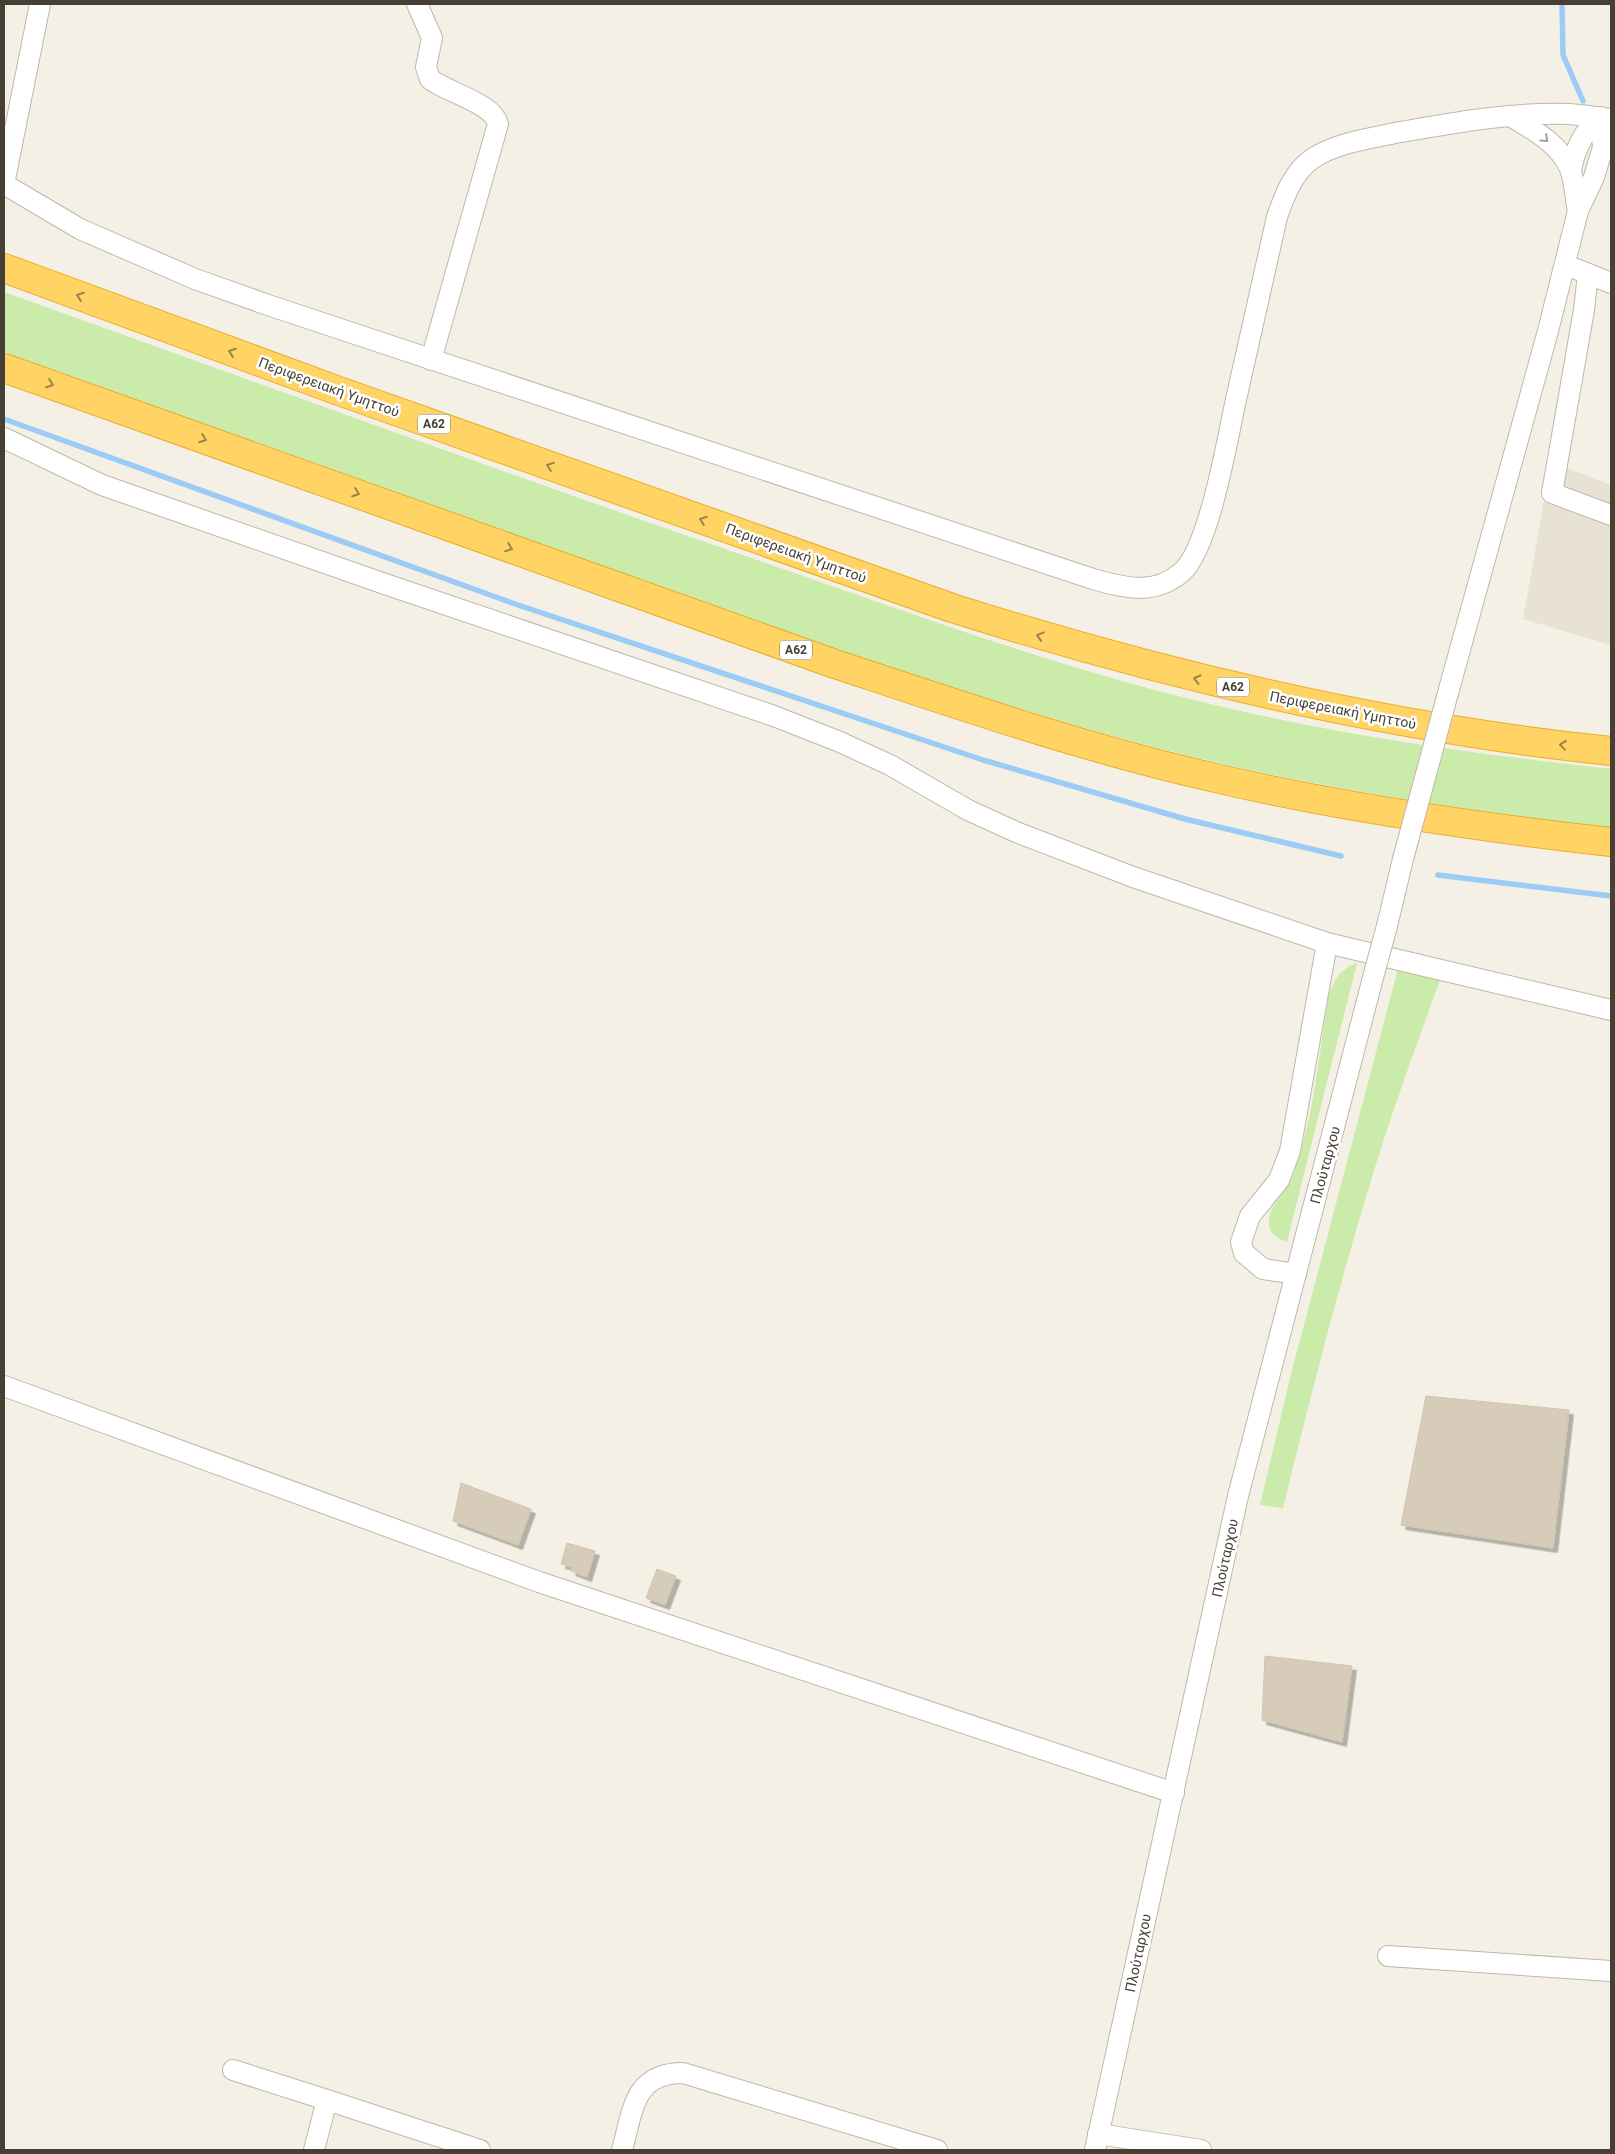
<svg xmlns="http://www.w3.org/2000/svg" width="1615" height="2154" font-family="Roboto,sans-serif">
<style>
.residential{fill:#e8e2d2}
.grass{fill:#caebaa}
.lines{fill:none;stroke-linecap:round;stroke-linejoin:round}
.stream{stroke:#9cccf5;stroke-width:5.5}
.building{fill:#d6ccb9;stroke:#d1c5ac;filter:url(#shadow)}
.minor-casing{stroke:#c0b8a7;stroke-width:22}
.highway-casing{stroke:#e9ad2a;stroke-width:30}
.minor{stroke:#fff;stroke-width:20}
.highway{stroke:#ffd464;stroke-width:28}
.minor-bridge-casing{stroke:#c0b8a7;stroke-width:22;stroke-linecap:butt}
.minor-bridge{stroke:#fff;stroke-width:20}
.oneway{stroke:#a2a09a}
.oneway2{stroke:#99834a}
.labels{text-anchor:middle;stroke-width:5;stroke-linejoin:round;paint-order:stroke}
.shield{fill:#fff;stroke:#7e7971;stroke-width:1}
.shield-label{font-size:12px;font-weight:bold;fill:#464034}
.street-label{font-size:14px;fill:#464034;stroke:#fff}
</style>
<defs>
<filter id="shadow"><feDropShadow dx="4.5" dy="4.5" stdDeviation="0" flood-color="#0004"/></filter>
</defs>
<rect width="100%" height="100%" fill="#f4f0e5"/>
<path class="residential" d="M1551,462L1611,485V645L1523,619Z"/>
<g class="grass">
<path d="M4,292C256,382 507,474 760,561C917,615 1074,674 1236,710C1360,738 1485,755 1611,769V828C1481,812 1351,793 1223,764C1093,734 967,693 841,651L4,352Z"/>
<path d="M1357,963L1287,1242C1279,1239 1270,1235 1269,1225C1267,1207 1284,1195 1291,1181C1294,1174 1296,1166 1298,1159C1316,1106 1319,1049 1329,994C1336,978 1340,969 1357,963Z"/>
<path d="M1398,969L1441,977C1421,1033 1400,1089 1382,1145C1344,1265 1313,1386 1283,1508L1260,1505L1291,1374Z"/>
</g>
<g class="lines">
<g class="stream">
<path d="M1562,4L1563,55L1583,101"/>
<path d="M4,419L515,604L983,760L1185,819L1341,856"/>
<path d="M1438,875L1611,896"/>
</g>
</g>
<g class="building">
<path d="M1426,1396L1569,1410L1553,1548L1401,1525Z"/>
<path d="M461,1483L531,1509L518,1545L453,1521Z"/>
<path d="M567,1543L595,1551L587,1577L571,1571L572,1567L561,1564Z"/>
<path d="M657,1569L676,1576L665,1605L646,1598Z"/>
<path d="M1265,1656L1352,1666L1342,1742L1262,1720Z"/>
</g>
<g class="lines">
<g class="minor-casing">
<g id="minor">
<path d="M417,4L432,38L426,67L430,79C448,93 493,103 498,124L431,360"/>
<path d="M1510,116C1532,129 1560,144 1570,169C1575,182 1575,198 1578,211"/>
<path d="M1571,171C1574,151 1584,130 1600,117"/>
<path d="M4,184L80,229L195,279L268,305L1093,579C1125,588 1154,596 1182,572C1210,547 1228,435 1237,395C1250,336 1264,276 1277,217C1284,197 1293,172 1312,159C1335,143 1368,139 1395,133C1452,123 1511,112 1569,114C1583,115 1597,117 1611,119"/>
<path d="M4,184L40,4"/>
<path d="M1576,269L1611,283"/>
<path d="M1588,274L1584,310L1552,493L1611,515"/>
<path d="M4,438L102,485L385,584L774,716L840,742L890,765L968,810L1016,832L1133,877L1327,943L1611,1010"/>
<path d="M1448,693L1548,331L1578,211L1594,177L1603,147L1600,117"/>
<path d="M1387,926L1403,859"/>
<path d="M1296,1274L1263,1269L1244,1253L1241,1242L1250,1216L1279,1180L1290,1151L1327,943"/>
<path d="M4,1386L539,1582L1174,1793"/>
<path d="M1388,1956L1611,1971"/>
<path d="M233,2070L327,2100"/>
<path d="M1098,2134L1201,2150"/>
<path d="M314,2150L327,2100L480,2150"/>
<path d="M622,2150C633,2111 633,2073 683,2073L937,2150"/>
<path d="M1095,2150L1238,1496L1375,970"/>
</g>
</g>
<g class="highway-casing">
<g id="highway">
<path d="M4,268L339,391L952,608C1167,676 1386,728 1611,751"/>
<path d="M4,368L835,664C959,705 1084,748 1211,777C1343,808 1477,827 1611,842"/>
</g>
</g>
<use href="#minor" class="minor"/>
<use href="#highway" class="highway"/>
<g class="minor-bridge-casing">
<g id="minor-bridge">
<path d="M1403,859L1448,693"/>
<path d="M1375,970L1387,926"/>
</g>
</g>
<use href="#minor-bridge" class="minor-bridge"/>
</g>
<defs><path id="oneway-chevron" d="M-2-3.5L2.5 0L-2 3.5" fill="none" stroke-width="1.6" stroke-linecap="round" stroke-linejoin="round" transform="scale(1.25)"/></defs>
<use class="oneway" href="#oneway-chevron" transform="translate(1545 139) rotate(42)"/>
<g class="oneway2">
<use href="#oneway-chevron" transform="translate(80 296) rotate(-160)"/>
<use href="#oneway-chevron" transform="translate(232 352) rotate(-160)"/>
<use href="#oneway-chevron" transform="translate(50 384) rotate(20)"/>
<use href="#oneway-chevron" transform="translate(203 439) rotate(20)"/>
<use href="#oneway-chevron" transform="translate(550 466) rotate(-160)"/>
<use href="#oneway-chevron" transform="translate(356 493) rotate(20)"/>
<use href="#oneway-chevron" transform="translate(703 520) rotate(-160)"/>
<use href="#oneway-chevron" transform="translate(509 548) rotate(20)"/>
<use href="#oneway-chevron" transform="translate(1040 636) rotate(-163)"/>
<use href="#oneway-chevron" transform="translate(1197 679) rotate(-166)"/>
<use href="#oneway-chevron" transform="translate(1563 745) rotate(-173)"/>
</g>
<g class="labels">
<g class="shield">
<rect x="418" y="414.5" width="32" height="19" rx="4"/>
<rect x="780" y="640.5" width="32" height="19" rx="4"/>
<rect x="1217" y="677.5" width="32" height="19" rx="4"/>
</g>
<g class="shield-label">
<text x="434" y="428">Α62</text>
<text x="796" y="654">Α62</text>
<text x="1233" y="691">Α62</text>
</g>
<g class="street-label">
<text transform="translate(329 387) rotate(20)" y="5">Περιφερειακή Υμηττού</text>
<text transform="translate(796 553) rotate(20)" y="5">Περιφερειακή Υμηττού</text>
<text transform="translate(1343 710) rotate(11)" y="5">Περιφερειακή Υμηττού</text>
<text transform="translate(1325 1165) rotate(-75)" y="5">Πλούταρχου</text>
<text transform="translate(1225 1558) rotate(-78)" y="5">Πλούταρχου</text>
<text transform="translate(1138 1953) rotate(-78)" y="5">Πλούταρχου</text>
</g>
</g>
<rect width="1615" height="2154" fill="none" stroke="#464034" stroke-width="10"/>
</svg>
